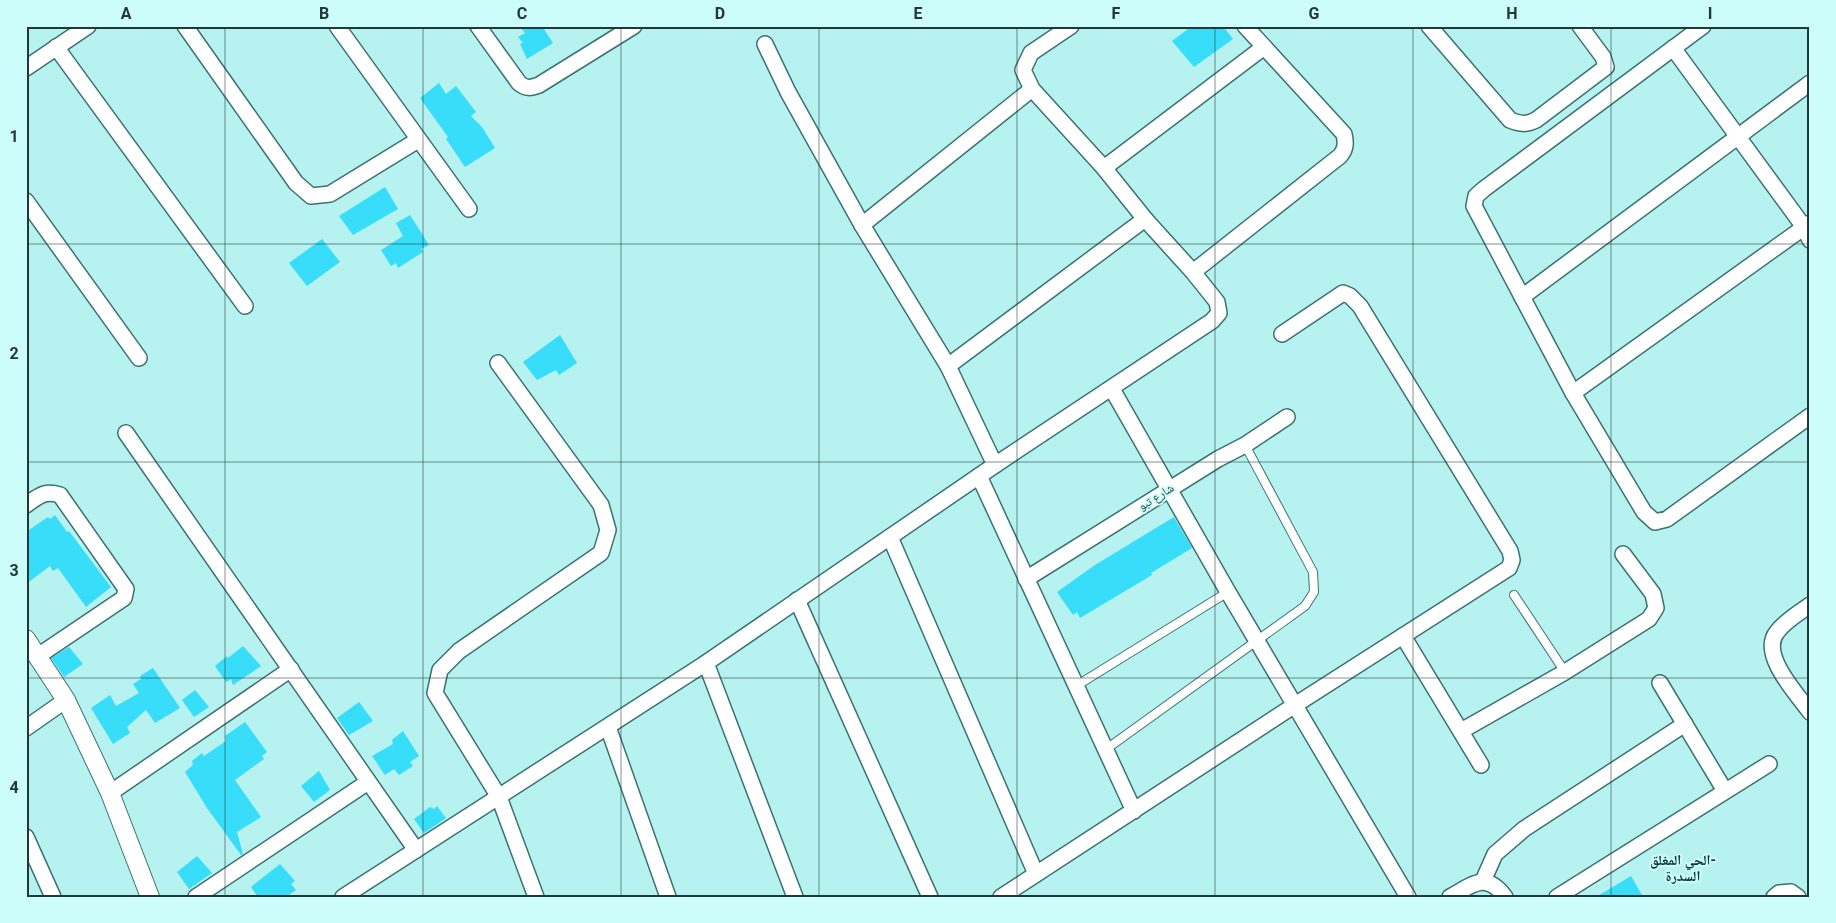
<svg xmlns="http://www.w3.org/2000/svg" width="1836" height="923" font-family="Roboto,'Noto Naskh Arabic',sans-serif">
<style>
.building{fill:#37ddf9}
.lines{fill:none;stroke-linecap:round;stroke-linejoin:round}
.service-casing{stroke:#3a7371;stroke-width:10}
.minor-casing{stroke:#3a7371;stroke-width:18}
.tertiary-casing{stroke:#3a7371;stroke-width:20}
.service{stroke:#fff;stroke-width:8}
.minor{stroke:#fff;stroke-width:15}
.tertiary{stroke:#fff;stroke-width:18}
.grid{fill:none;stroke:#203837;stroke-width:1;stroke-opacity:0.55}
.labels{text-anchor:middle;stroke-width:4;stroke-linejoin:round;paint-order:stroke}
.street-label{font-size:12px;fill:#203837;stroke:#cdfdfa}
.neighbourhood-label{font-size:14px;font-weight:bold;fill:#083736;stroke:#cdfdfa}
.neatline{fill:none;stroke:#203837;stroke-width:2}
.grid-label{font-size:16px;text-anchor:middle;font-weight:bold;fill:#203837}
</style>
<rect width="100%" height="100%" fill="#b6f2ef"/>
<g class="building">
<path d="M519,26H542L553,43L527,59L520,44L523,43L518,37L525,33Z"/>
<path d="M1192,26H1223L1233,39L1194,67L1172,41Z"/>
<path d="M439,83L446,94L456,86L476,112L471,116L482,127L495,148L465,167L446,139L448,137L420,98Z"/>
<path d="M385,187L398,209L353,235L339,216Z"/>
<path d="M410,215L429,245L421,249L423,252L398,268L396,263L391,266L381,250L403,236L396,223Z"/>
<path d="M322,239L340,262L307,286L289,263Z"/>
<path d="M560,335L577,363L559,375L556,370L537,380L523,362Z"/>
<path d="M55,515L67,532L69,531L111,587L86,607L58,568L53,571L50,566L26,584V532L48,517L50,519Z"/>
<path d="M1174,517L1192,548L1151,573L1152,575L1080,618L1077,612L1073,615L1057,592L1095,565Z"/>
<path d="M243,646L261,666L233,685L231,679L226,682L215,666L227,656L228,658Z"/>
<path d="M69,647L83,664L64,677L51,658Z"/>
<path d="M153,668L180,708L155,723L146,710L127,727L130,733L113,744L91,708L110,695L116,706L139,693L133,684L141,679L140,676Z"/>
<path d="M195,690L209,707L194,717L182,700Z"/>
<path d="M359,702L373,721L349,735L337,718Z"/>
<path d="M245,722L267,752L262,756L264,759L235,780L261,817L237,832L243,854L241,855L207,808L185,772L193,765L192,761L202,753L204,756L226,741L225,736Z"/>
<path d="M403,731L419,756L410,762L413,766L399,775L394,769L385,775L372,756L393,744L392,740Z"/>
<path d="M319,771L330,790L314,802L301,786Z"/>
<path d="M437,806L446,818L424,833L414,819L430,807L434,809Z"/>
<path d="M197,856L212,873L189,889L177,872Z"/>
<path d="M280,864L295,881L291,884L296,890L286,897H258L251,887Z"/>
<path d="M1631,876L1643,897H1596Z"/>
</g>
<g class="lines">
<g class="service-casing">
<g id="service">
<path d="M1514,595L1565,672"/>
<path d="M1076,686L1228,592"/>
<path d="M1105,750L1305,606L1314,592L1313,572L1245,445"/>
</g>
</g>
<g class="minor-casing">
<g id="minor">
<path d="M185,26L296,183L311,196L330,194L418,140"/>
<path d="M337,26L469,209"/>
<path d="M478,26L519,83C526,89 531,88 539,85L634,26"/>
<path d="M1429,26L1510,120C1520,124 1526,125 1536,120L1606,67L1603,57L1580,26"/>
<path d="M1703,26L1484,189L1476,196L1474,206L1573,393L1644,512L1655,522L1667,519L1810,416"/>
<path d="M765,44L788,92L862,225L948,366L995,465"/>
<path d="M56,47L245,306"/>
<path d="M1673,48L1804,227L1810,240"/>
<path d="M26,68L88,26"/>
<path d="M1104,168L1264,47"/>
<path d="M26,201L139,358"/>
<path d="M862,225L1032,89"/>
<path d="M1193,272L1340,156C1346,149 1346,143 1344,134L1245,26"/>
<path d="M1522,297L1810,83"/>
<path d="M498,363L601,505L608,530L601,553L459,651L440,670L435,693L499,797L536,897"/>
<path d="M948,366L1145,219"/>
<path d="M1112,389L1228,592L1408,897"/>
<path d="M1573,393L1810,223"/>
<path d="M126,433L416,850"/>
<path d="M979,476L1134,811"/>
<path d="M26,505C39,496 44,490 60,495L126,589L124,598L38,656"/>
<path d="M890,537L1036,874"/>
<path d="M1026,579L1218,459L1245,445L1287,417"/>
<path d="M797,600L930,897"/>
<path d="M1810,605C1799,613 1785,621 1777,632C1759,654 1797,694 1810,712"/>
<path d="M1403,636L1481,765"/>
<path d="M706,663L795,897"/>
<path d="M1660,683L1725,791"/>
<path d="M608,727L668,897"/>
<path d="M26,728L66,700"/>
<path d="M1461,731L1565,672L1649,619L1656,608L1653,594L1623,554"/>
<path d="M110,793L291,669"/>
<path d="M26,837L53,897"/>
<path d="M1483,881L1495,854L1524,829L1685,724"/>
<path d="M196,897L368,782"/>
<path d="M343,897L706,663L995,465L1212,321L1219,313L1217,302L1193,272L1145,219L1104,168L1032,89L1023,70L1031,53L1071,26"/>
<path d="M1001,897L1295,705L1509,568L1512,560L1510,551L1360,306L1350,296L1343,293L1282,334"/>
<path d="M1450,897C1472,885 1486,871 1505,897"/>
<path d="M1557,897L1769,764"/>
<path d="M1774,897L1779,893L1791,892L1798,897"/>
</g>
</g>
<g class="tertiary-casing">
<path id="tertiary" d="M26,639L66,700L110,793L150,897"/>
</g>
<use href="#service" class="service"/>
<use href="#minor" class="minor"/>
<use href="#tertiary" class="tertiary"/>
</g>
<path class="grid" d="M225,26V897M423,26V897M621,26V897M819,26V897M1017,26V897M1215,26V897M1413,26V897M1611,26V897M26,244H1810M26,462H1810M26,678H1810"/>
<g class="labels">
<g class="street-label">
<text transform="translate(1156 497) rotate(-32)" y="4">شارع تبو</text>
</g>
<g class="neighbourhood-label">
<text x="1683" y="865">الحي المغلق-<tspan x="1683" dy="16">السدرة</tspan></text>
</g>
</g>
<rect width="1836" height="923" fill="none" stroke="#cdfdfa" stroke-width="55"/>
<rect x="28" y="28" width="1780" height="868" class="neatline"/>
<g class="grid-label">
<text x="126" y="19">A</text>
<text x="324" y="19">B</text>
<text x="522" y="19">C</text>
<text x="720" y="19">D</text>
<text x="918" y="19">E</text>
<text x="1116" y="19">F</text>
<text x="1314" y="19">G</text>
<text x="1512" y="19">H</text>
<text x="1710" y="19">I</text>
<text x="14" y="142">1</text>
<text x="14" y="359">2</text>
<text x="14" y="576">3</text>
<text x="14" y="793">4</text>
</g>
</svg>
